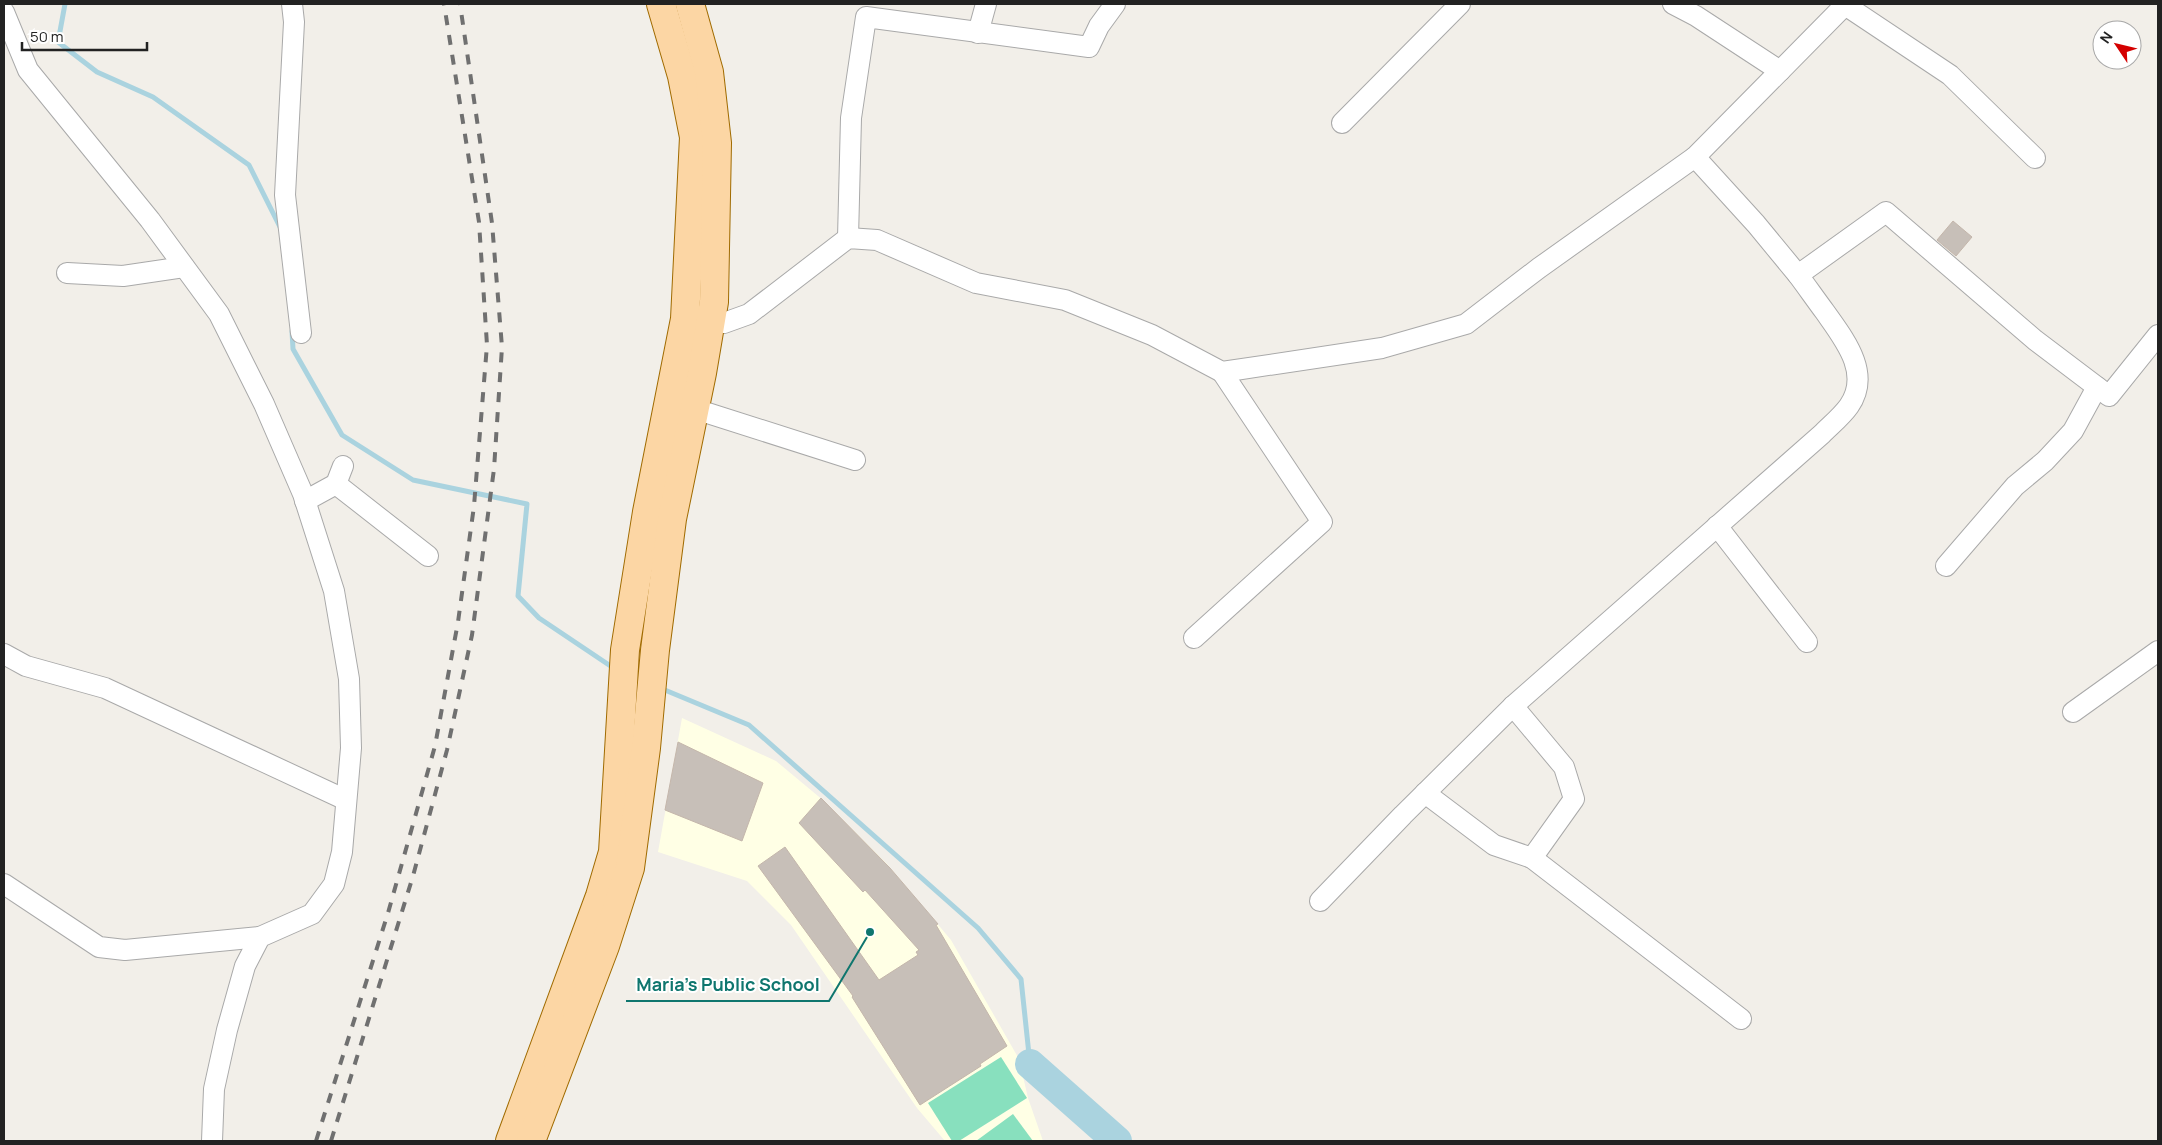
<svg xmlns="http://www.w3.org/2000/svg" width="2162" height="1145" font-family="Manrope,sans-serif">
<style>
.education{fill:#ffffe5}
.pitch{fill:#88e0be}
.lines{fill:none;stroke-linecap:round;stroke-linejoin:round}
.stream{stroke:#aad3df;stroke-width:5}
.river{stroke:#aad3df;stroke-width:30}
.building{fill:#c7bfb8;stroke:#c4b6ab}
.minor-casing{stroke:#a9a9a9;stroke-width:22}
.primary-casing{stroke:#a06b00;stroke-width:30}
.minor{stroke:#fff;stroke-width:20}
.primary{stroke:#fcd6a4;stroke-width:28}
.rail{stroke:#707070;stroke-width:4;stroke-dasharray:10 10;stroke-linecap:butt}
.leader{fill:none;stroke:#0f766e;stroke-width:2}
.callout-dot{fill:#0f766e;stroke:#fff;stroke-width:2}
.callout-label{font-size:18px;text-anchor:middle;font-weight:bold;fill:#0f766e;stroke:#fff;stroke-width:4;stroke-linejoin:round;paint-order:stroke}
</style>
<rect width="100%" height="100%" fill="#f2efe9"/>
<path class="education" d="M682,718L776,761L824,801L887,864L951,940L1019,1059L1028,1098L1043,1141H945L917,1108L791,925L747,881L658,852Z"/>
<g class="pitch">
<path d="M1001,1057L1027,1098L959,1141H952L928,1103Z"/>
<path d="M1013,1114L1033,1141H976Z"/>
</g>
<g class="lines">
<g class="stream">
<path d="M65,4L58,42L97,72L153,97L249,165L281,229"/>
<path d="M292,331L293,349L342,435L413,480L527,504L518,596L539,618L615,669"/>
<path d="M660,688L749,725L978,928L1021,979L1030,1064"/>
</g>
<path class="river" d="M1030,1064L1117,1141"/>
</g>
<g class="building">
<path d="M1953,221L1972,237L1956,256L1937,240Z"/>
<path d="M678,742L763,783L742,841L665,810Z"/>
<path d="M821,798L890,868L938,924L936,925L1007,1046L980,1064L981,1066L920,1105L852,997L853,996L758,866L785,847L879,980L918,955L916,952L919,950L865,890L863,892L799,823Z"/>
</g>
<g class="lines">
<g class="minor-casing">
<g id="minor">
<path d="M292,4L294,22L285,195L301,333"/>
<path d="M1673,4L1696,16L1780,71"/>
<path d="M1845,5L1950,75L2035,158"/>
<path d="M4,12L28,70L150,220L219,314L264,404L303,494L334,591L349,679L351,748L342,852L334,884L312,914L260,937L245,966L227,1030L214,1089L212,1141"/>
<path d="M978,33L986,4"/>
<path d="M1342,123L1460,4"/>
<path d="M1695,157L1756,224L1798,275L1886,212L2035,340L2109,396L2158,335"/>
<path d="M848,238L851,118L866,17L1089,47L1099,26L1115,4"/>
<path d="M67,273L123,276L184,267"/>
<path d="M697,320L724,323L749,314L848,238L877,240L976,283L1065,300L1152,335L1222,372L1382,348L1466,324L1539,268L1695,157L1846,4"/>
<path d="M695,409L855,460"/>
<path d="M336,484L428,556"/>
<path d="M305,501L336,484L343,466"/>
<path d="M1717,526L1807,642"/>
<path d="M1946,566L2015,486L2045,461L2073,431L2097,387"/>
<path d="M1194,638L1322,522L1222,372"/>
<path d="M4,654L26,666L105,688L346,800"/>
<path d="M1513,706L1564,767L1574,799L1532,858"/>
<path d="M2073,712L2158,651"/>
<path d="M1425,793L1494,845L1532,858L1741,1019"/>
<path d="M4,884L99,947L125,950L260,937"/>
<path d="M1320,901L1403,815L1513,706L1822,434C1831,425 1842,416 1849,406C1872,373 1844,339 1825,312C1816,300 1807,287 1798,275"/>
</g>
</g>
<g class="primary-casing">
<g id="primary">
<path d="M510,1141L600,896L613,852L625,650L647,512L685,319L694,137L682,76L661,4"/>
<path d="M531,1141L605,946L630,868L646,748L655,650L672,519L702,373L714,302L717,143L709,72L690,4"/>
</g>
</g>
<use href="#minor" class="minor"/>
<use href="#primary" class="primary"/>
<g class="rail">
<path d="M316,1141L388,913L435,746L458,622L474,506L487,345L479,222L444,4"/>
<path d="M331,1141L413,876L447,750L472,635L494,469L502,347L492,223L460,4"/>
</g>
</g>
<path class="leader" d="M870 932L829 1001H626"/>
<circle class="callout-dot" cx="870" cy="932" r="5"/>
<g class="callout-label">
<text x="728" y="991">Maria's Public School</text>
</g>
<rect width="2162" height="1145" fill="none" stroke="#222222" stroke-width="10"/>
<g transform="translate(2117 45) rotate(305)"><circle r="24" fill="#ffffff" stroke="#a7a7a7"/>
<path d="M0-4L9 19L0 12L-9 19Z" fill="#d40000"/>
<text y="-8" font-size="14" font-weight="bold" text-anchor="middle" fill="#222222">N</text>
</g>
<path d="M22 42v8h125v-8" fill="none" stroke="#222222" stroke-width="2.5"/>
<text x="30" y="42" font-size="15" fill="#222222" stroke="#ffffff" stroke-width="4" paint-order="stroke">50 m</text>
</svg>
